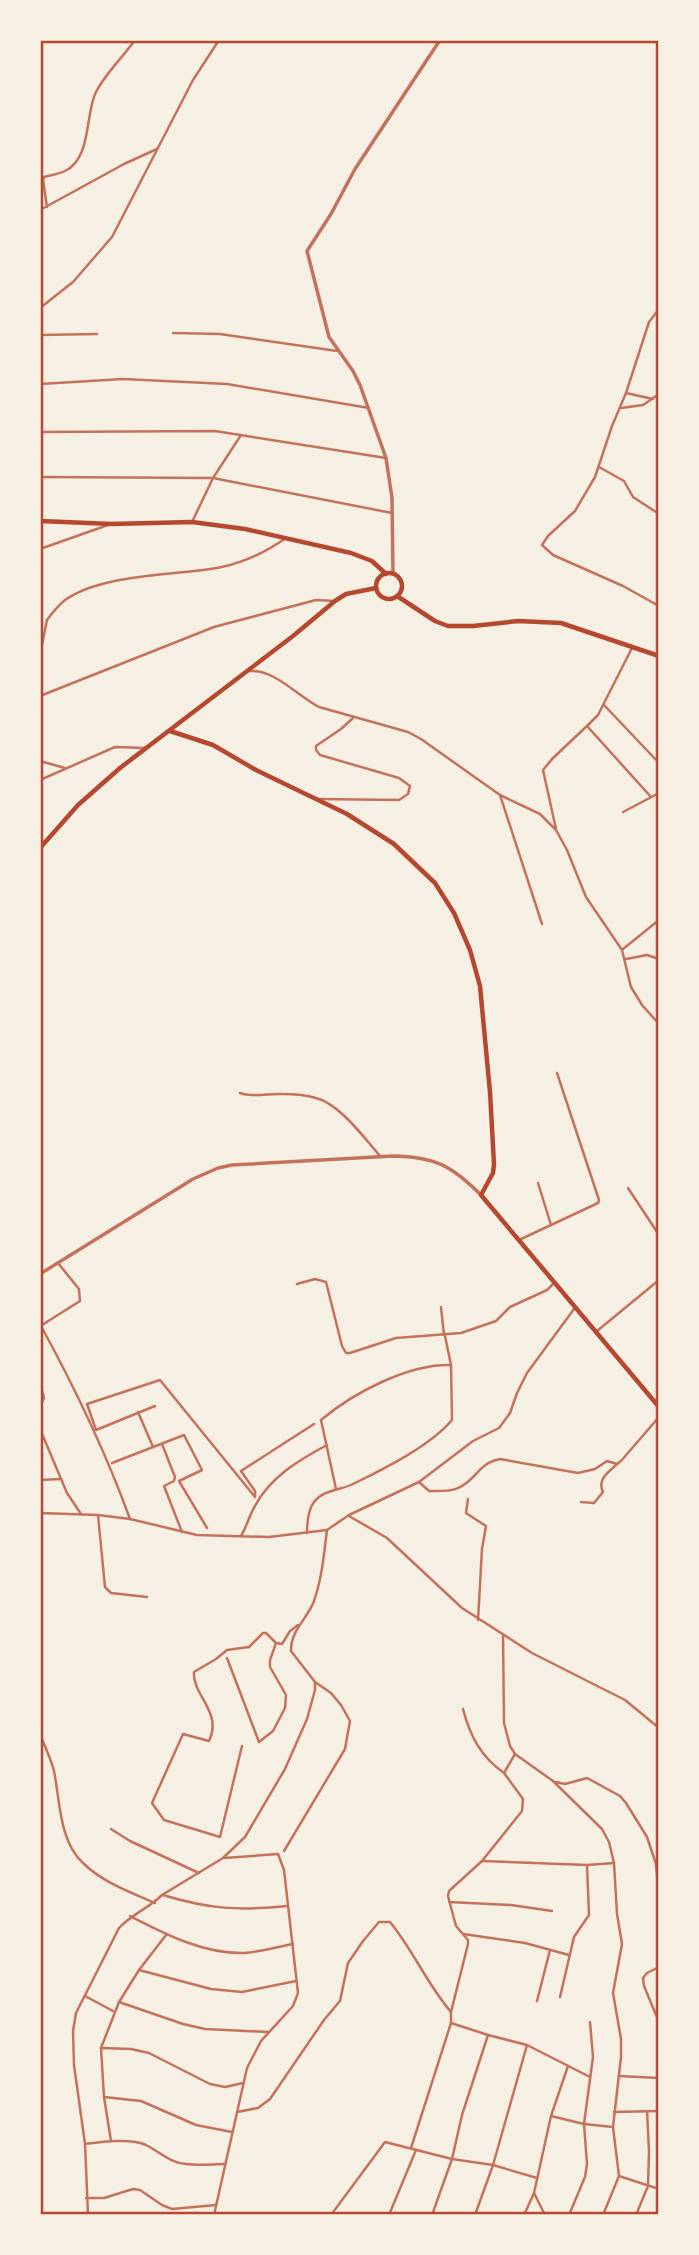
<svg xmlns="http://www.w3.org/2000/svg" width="699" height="2255" font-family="Karla,sans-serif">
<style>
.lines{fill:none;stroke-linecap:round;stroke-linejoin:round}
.minor{stroke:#c5725c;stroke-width:2.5}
.tertiary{stroke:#c5725c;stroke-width:3.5}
.secondary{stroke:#b5482f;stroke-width:4.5}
.neatline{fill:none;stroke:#b5482f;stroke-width:2.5}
</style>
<rect width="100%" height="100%" fill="#f6efe4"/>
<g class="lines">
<g class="minor">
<path d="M47,207L43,180L44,177C51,175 59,174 65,171C92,158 85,113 96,92C105,74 123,57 135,40"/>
<path d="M40,210L124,164L157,149"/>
<path d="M40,308L73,282L112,237L193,80L219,40"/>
<path d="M659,309L649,322L626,393L612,426L595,477L575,511L548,536L542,545L553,555L623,586L659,606"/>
<path d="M173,333L220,334L337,351"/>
<path d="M40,335L97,334"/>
<path d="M40,384L123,379L227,384L369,408"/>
<path d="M626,393L653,399"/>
<path d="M621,408L643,405L659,394"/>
<path d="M40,432L215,431L386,458"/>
<path d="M599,467L624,481L633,497L659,514"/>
<path d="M40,477L213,478L392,513"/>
<path d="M192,522L213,478L241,435"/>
<path d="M40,549L108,525"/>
<path d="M47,620C52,613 58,606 65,600C103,573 176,576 222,567C245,562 266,552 286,538"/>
<path d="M632,648L598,715L587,726L651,797"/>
<path d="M40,654L47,620"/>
<path d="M249,671C275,669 297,696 319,707L408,732L421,739L500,795L540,814L556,830L567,850L586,897L622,950L631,987L642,1005L659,1024"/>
<path d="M40,696L214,627L316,600L335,601"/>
<path d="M604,705L659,763"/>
<path d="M40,761L65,768"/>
<path d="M40,780L115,747L145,748"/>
<path d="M500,795L542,924"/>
<path d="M318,799L399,800L408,794L410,786L399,778L320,755L316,750V746L341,729L353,718"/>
<path d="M623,812L659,793"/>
<path d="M556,829L543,770L552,759L587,726"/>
<path d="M623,949L659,920"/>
<path d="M626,959L647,955L659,959"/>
<path d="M240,1093C253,1098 269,1093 283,1094C294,1094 306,1095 316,1098C340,1104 365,1139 381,1157"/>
<path d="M538,1183L551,1225"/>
<path d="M628,1188L659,1235"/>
<path d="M519,1240L598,1203L599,1200L557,1073"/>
<path d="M297,1284L315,1279L326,1282L342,1346L346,1353H350L396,1338L461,1333L496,1321L510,1307L547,1290L553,1284"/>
<path d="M441,1307L444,1335"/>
<path d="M42,1325L80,1301L79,1289L58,1263"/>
<path d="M41,1326C75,1388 106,1453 130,1519"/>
<path d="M597,1331L659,1280"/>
<path d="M40,1383L44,1398L40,1406"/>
<path d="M155,1406L96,1430L87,1404L160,1380L255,1497V1491L241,1471L314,1424"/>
<path d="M138,1412L153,1447"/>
<path d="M40,1429L67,1493L81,1514"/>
<path d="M162,1444L175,1477L174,1481L164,1486L182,1532"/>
<path d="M112,1463L184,1435L202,1470L179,1481L207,1528"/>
<path d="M40,1480L61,1479"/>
<path d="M419,1482L429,1491C438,1491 450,1492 458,1488C476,1481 478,1463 500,1459L578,1473L595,1469L607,1461L617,1464L621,1461L659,1417"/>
<path d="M336,1489L321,1420C353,1393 408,1364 450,1365"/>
<path d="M468,1499L466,1513L486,1526L482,1549L478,1620"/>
<path d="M581,1502L594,1503L603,1492C597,1479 608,1473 617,1464"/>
<path d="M40,1513L98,1515L130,1519L197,1535L269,1537L327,1530"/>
<path d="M98,1515L105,1587L111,1593L147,1597"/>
<path d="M349,1516L387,1538L462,1608L532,1653L625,1700L659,1728"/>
<path d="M307,1533C307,1522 308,1510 314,1502C323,1490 341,1490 353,1484C384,1469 430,1446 452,1420L451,1365L445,1336"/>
<path d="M241,1536C247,1526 249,1516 255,1506C270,1477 299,1460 327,1445"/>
<path d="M503,1636L504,1723L510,1746L515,1754L553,1781L602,1829L609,1842L614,1863L617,1914L622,1944L613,1993L621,2039V2057L613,2127L619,2176L603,2215"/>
<path d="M227,1658L259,1742L273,1731L285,1708L286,1695L270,1667V1660L276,1643"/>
<path d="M463,1709C470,1736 481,1757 504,1773"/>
<path d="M40,1735C45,1746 51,1759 54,1771C60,1800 59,1841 83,1863C102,1882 130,1892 155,1903"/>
<path d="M242,1746L220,1837L164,1820L152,1803L183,1734L209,1741C223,1712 192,1695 194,1672L216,1659L227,1650L249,1647L263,1633H266L276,1643L282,1644L290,1631L298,1625"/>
<path d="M556,1782L565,1784L587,1778L620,1796L626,1803L647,1837L656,1864L658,1887"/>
<path d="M111,1829L130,1841L199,1873"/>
<path d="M284,1851L345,1749L350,1721L341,1705L331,1693L315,1682"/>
<path d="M482,1861L587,1865L614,1863"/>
<path d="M163,1895C208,1909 240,1911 287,1906"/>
<path d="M449,1902L511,1905L552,1911"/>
<path d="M130,1916C165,1934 203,1954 244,1953C260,1952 277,1947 293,1944"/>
<path d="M463,1934L525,1943L569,1955"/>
<path d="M659,1967L647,1973L643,1978L644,1986L659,2022"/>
<path d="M139,1970L211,1989L242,1992L296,1981"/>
<path d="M85,1996L113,2011"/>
<path d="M560,1997L574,1937L589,1915L587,1865"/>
<path d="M537,2001L550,1950"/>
<path d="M119,2002L183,2024L205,2029L268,2032"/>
<path d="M451,2023L488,2035L527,2045L590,2077"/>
<path d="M101,2048L131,2049L149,2053L210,2084L225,2087L243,2083"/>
<path d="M619,2076L659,2078"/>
<path d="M104,2097L141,2101L196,2125L232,2132"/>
<path d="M237,2112L258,2108L270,2099L324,2020L340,2001L348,1963L363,1941L379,1922H390C413,1950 427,1984 451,2012"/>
<path d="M614,2112L659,2111"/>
<path d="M551,2116L584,2124L613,2127"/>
<path d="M111,2141L104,2097L101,2048L119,2002L139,1970L166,1935"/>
<path d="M85,2144C101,2142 131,2138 146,2145C160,2152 170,2163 186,2164C199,2166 213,2164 225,2164"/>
<path d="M411,2148L451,2023V2012L468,1944V1940L456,1926L448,1896L449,1891L482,1861L522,1811L523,1799L504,1773L515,1754"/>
<path d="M619,2176L659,2189"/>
<path d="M534,2193L545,2215"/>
<path d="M86,2198H104L133,2189L140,2190L162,2205L172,2209L216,2205"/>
<path d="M88,2215L85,2144L74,2065L73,2031L76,2013L119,1928C132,1914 149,1908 162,1895L223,1858L245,1837L285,1769L307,1719L315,1690V1682L291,1651C290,1631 308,1618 314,1601C322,1578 324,1554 327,1530L349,1515L419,1482L473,1441L499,1428L510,1413L517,1393L527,1373L574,1309"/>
<path d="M214,2215L247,2068L261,2041L293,2006L298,1993L284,1870L278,1854L224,1858"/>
<path d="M331,2215L385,2142L452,2159L493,2165L537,2178"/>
<path d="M389,2215L416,2150"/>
<path d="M432,2215L452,2159L462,2115L488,2035"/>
<path d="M475,2215L493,2165L527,2045"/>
<path d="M524,2215L534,2193L551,2116L568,2066"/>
<path d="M569,2215L585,2177L587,2164L584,2124L593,2057L590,2022"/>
<path d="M636,2215L648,2186L649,2151L647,2111"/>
</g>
<g class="tertiary">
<path d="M393,574L392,498L386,458L360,385L353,371L329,337L307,251L331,214L355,169L440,40"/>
<path d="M40,1274L193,1179L218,1168L232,1165L393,1156C435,1157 451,1165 481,1195"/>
</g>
<g class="secondary">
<path d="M40,521L112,524L192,522L245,529L351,553L372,561L386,574"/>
<circle cx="389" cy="586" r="13"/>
<path d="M397,596L435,621L448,626H473L518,621L561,623L659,656"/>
<path d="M170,731L213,745L256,770L347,814L394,844L435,883L454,913L470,950L480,986L490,1092L494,1164L493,1173L481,1195L659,1407"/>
<path d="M40,848L78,805L120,768L293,636L335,601L346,594L376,588"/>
</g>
</g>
<rect width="699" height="2255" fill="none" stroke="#f6efe4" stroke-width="84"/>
<rect x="42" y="42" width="615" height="2171" class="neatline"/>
</svg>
